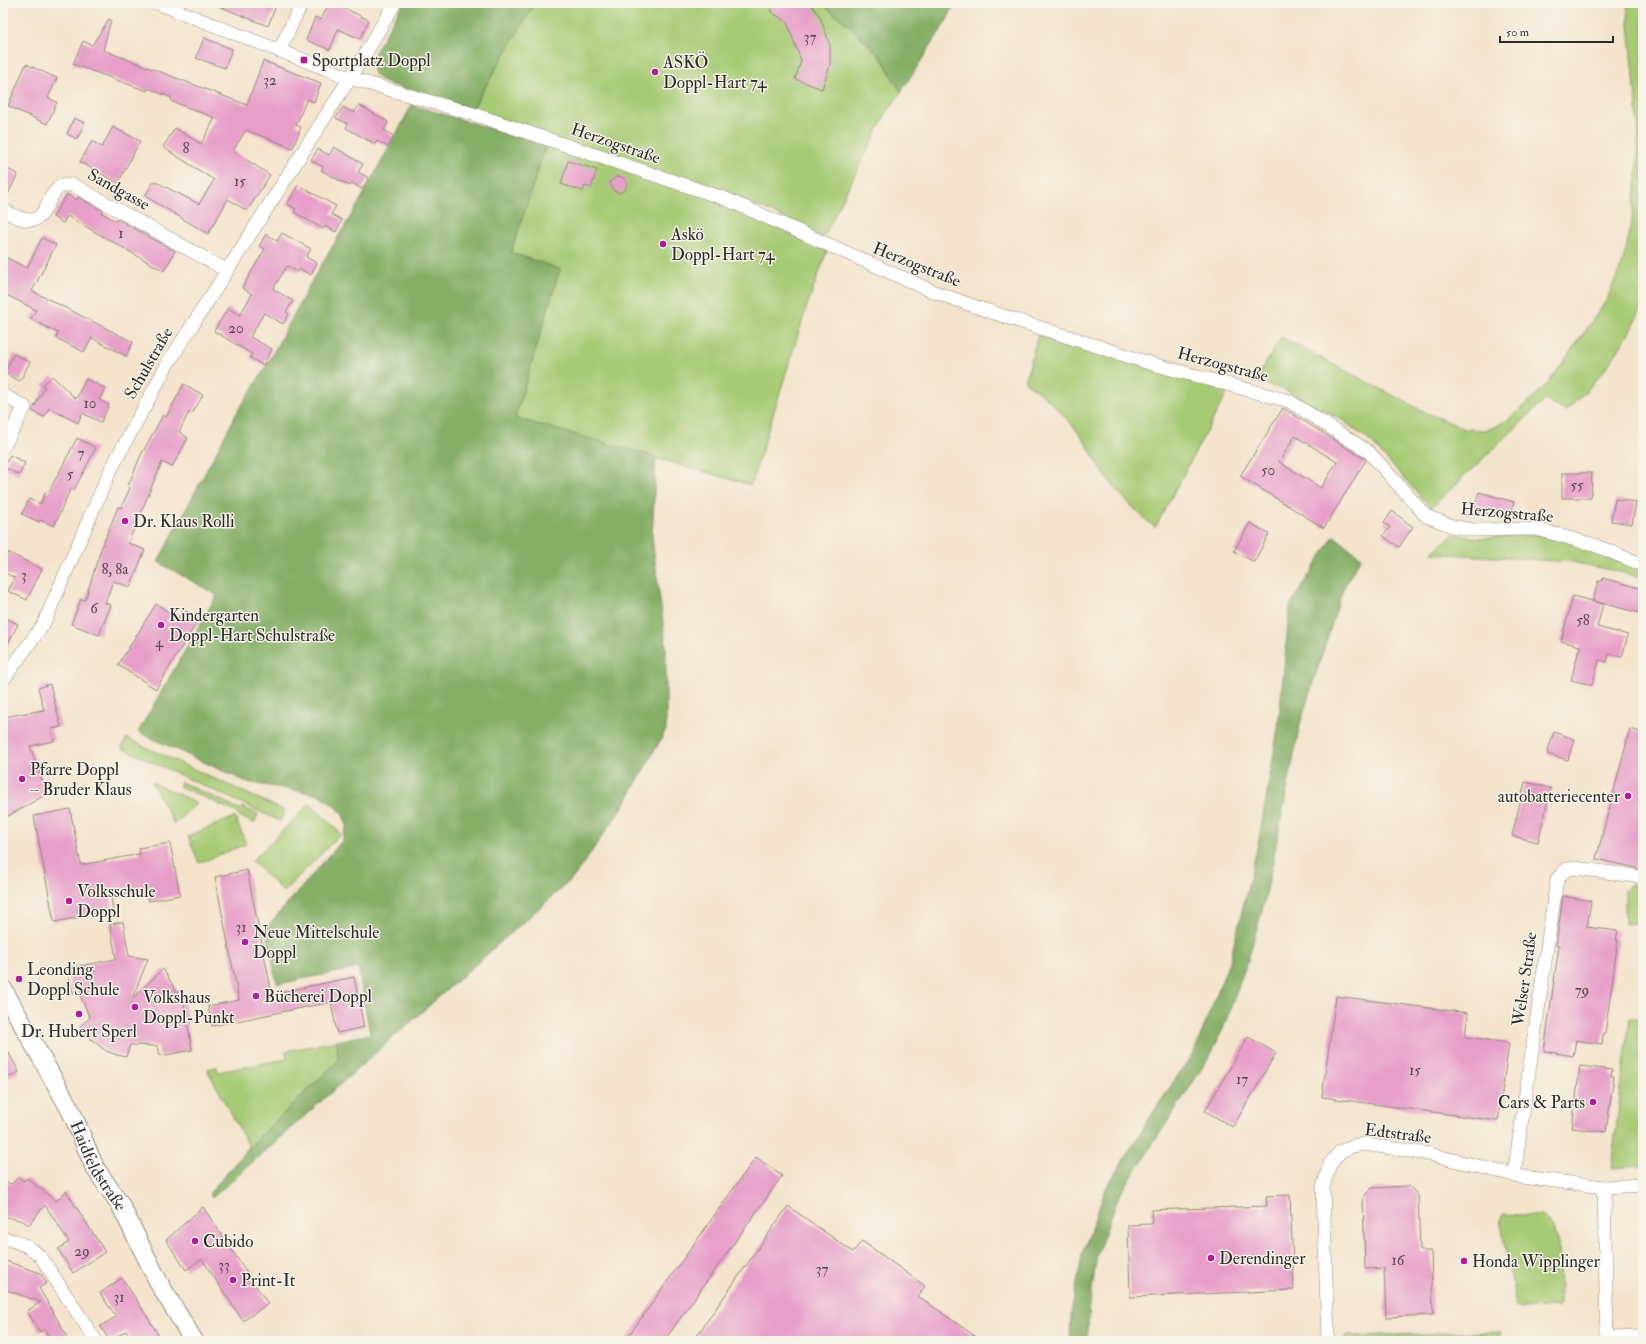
<svg xmlns="http://www.w3.org/2000/svg" width="1646" height="1344" font-family="'IM FELL Double Pica',serif">
<style>
.green{fill:#a7cb75;stroke:#697b50}
.forest{fill:#85af66;stroke:#586d48}
.building{fill:#e79fc9;fill-rule:evenodd}
.lines{fill:none;stroke-linecap:round;stroke-linejoin:round}
.street-casing{stroke:#90887c;stroke-width:14}
.secondary-casing{stroke:#90887c;stroke-width:20}
.street{stroke:#fff;stroke-width:13}
.secondary{stroke:#fff;stroke-width:18}
.poi-dot{fill:#b5179e;stroke:#f7f3e8;stroke-width:1.5}
.labels{text-anchor:middle;stroke-width:3;stroke-linejoin:round;paint-order:stroke}
.number-label{font-size:15px;fill:#5a4852}
.poi-label{font-size:17px;fill:#2b2b2b;stroke:#f7f3e8;text-anchor:start}
.street-label{font-size:17px;fill:#2b2b2b;stroke:#f7f3e8}
</style>
<rect width="100%" height="100%" fill="#f7f3e8"/>
<filter id="ink" filterUnits="userSpaceOnUse"><feTurbulence type="fractalNoise" baseFrequency=".025" numOctaves="2"/><feDisplacementMap in="SourceGraphic" scale="8" xChannelSelector="R" yChannelSelector="G"/><feConvolveMatrix kernelMatrix="1 2 1 2 8 2 1 2 1" color-interpolation-filters="sRGB"/></filter>
<filter id="wash" filterUnits="userSpaceOnUse"><feTurbulence type="fractalNoise" baseFrequency=".012" numOctaves="4" result="noise"/><feDisplacementMap in="SourceGraphic" scale="16" xChannelSelector="R" yChannelSelector="G"/><feGaussianBlur stdDeviation="0.9" result="paint"/><feColorMatrix in="noise" values="0 0 0 0 0 0 0 0 0 0 0 0 0 0 0 0 0 1.4 0 .05"/><feComposite in="paint" operator="in"/></filter>
<g filter="url(#wash)">
<rect width="100%" height="100%" fill="#f4e4cc"/>
<g class="green">
<path d="M535,3H821L853,29L883,60L901,92L884,117L823,238L772,212L727,194L724,204L827,251L807,306L751,485L515,418L560,269L511,253L549,135L472,109Z"/>
<path d="M1627,3H1643V304C1625,346 1599,382 1565,411L1545,400L1431,508L1371,442L1342,420L1283,389L1255,382L1281,337L1425,412L1465,429L1487,430L1506,421L1526,405L1549,382L1586,330L1606,301L1623,262L1631,227L1637,178L1639,130Z"/>
<path d="M1038,335L1229,389L1155,528C1135,510 1115,491 1101,469C1095,460 1091,451 1085,442C1069,418 1048,398 1025,382Z"/>
<path d="M1454,534C1468,537 1483,539 1497,537C1506,537 1515,534 1524,534C1564,533 1608,557 1643,573V577L1572,562L1431,553Z"/>
<path d="M126,738L285,811L280,821L122,748Z"/>
<path d="M152,782L197,803L174,824Z"/>
<path d="M181,782L240,809L242,807L258,814L254,823L237,815L238,813L179,786Z"/>
<path d="M310,803L341,834L283,892L252,861Z"/>
<path d="M235,817L246,844L199,863L188,836Z"/>
<path d="M1631,884L1643,885V923L1625,924V890Z"/>
<path d="M1630,1018H1637L1639,1059H1643V1166L1611,1168Z"/>
<path d="M337,1041L338,1061L249,1147L207,1069L217,1067L218,1072L287,1059L286,1051Z"/>
<path d="M1503,1214L1542,1216L1549,1222L1559,1239L1560,1307L1521,1308L1516,1305L1500,1219Z"/>
<path d="M1501,1332L1499,1341H1346V1336Z"/>
</g>
<g class="forest">
<path d="M403,3H535L472,109L383,82L374,74L370,61Z"/>
<path d="M821,3H955L947,20L901,92L883,60L853,29Z"/>
<path d="M412,105L546,145L511,253L560,269L515,418L656,457L652,538L666,646V730L624,805L573,878L212,1198L209,1194L249,1147L338,1061L337,1041L370,1034L358,968L277,984L266,928L342,841L347,825L342,813L321,795L247,782L138,732L217,595L158,562L239,409L264,370L314,277L360,201Z"/>
<path d="M1334,536L1361,557L1343,589L1300,724L1266,896L1248,960L1223,1029L1210,1056L1119,1196L1097,1254L1090,1304L1087,1341H1070L1071,1313L1083,1251L1106,1188L1150,1117L1195,1050L1231,957L1259,840L1278,728L1290,605Z"/>
</g>
<g id="blocks">
<g class="building">
<path d="M211,3H277L268,26Z"/>
<path d="M329,3H348L346,9L369,20L360,39L338,29L330,50L306,40L315,17L321,20Z"/>
<path d="M775,3H810L820,17L830,45V65L822,89L795,79L801,61L787,22L770,11Z"/>
<path d="M109,19L111,20L103,50L247,105L263,61L321,83L314,102L307,99L296,125L301,127L293,148L246,130L233,151L270,175L247,211L228,199L208,234L145,196L154,181L199,204L214,180L163,147L175,128L201,144L215,118L171,101L172,98L148,88L147,91L73,64L83,41L92,45Z"/>
<path d="M204,38L232,49L225,68L196,58Z"/>
<path d="M26,64L57,78L48,98L57,102L47,124L8,106Z"/>
<path d="M359,105L388,122L384,130L394,136L388,147L377,141L375,144L346,128L348,124L336,118L343,107L354,113Z"/>
<path d="M74,118L85,123L77,139L67,134Z"/>
<path d="M113,127L140,141L118,183L80,162L92,141L102,147Z"/>
<path d="M334,147L363,164L358,172L369,178L362,189L352,183L350,186L335,178L321,170L323,167L311,160L318,149L329,155Z"/>
<path d="M568,161L597,170L591,188L585,186L583,191L561,184Z"/>
<path d="M3,167L18,174L4,202H3Z"/>
<path d="M618,176L624,178L627,183L625,190L620,193L614,191L609,182Z"/>
<path d="M298,185L336,206L331,214L342,220L336,232L325,226L323,229L294,212L296,209L287,204Z"/>
<path d="M67,194L77,200L78,197L103,211L102,213L116,221L117,219L175,251L164,271L67,216L63,223L53,217Z"/>
<path d="M282,233L311,249L306,257L317,263L311,275L300,269L298,272L287,266L273,289L293,301L286,312L289,314L283,324L264,313L250,337L272,349L263,365L250,358L252,354L214,331L228,308L240,315L252,294L242,288L265,249L259,246L266,234L277,241Z"/>
<path d="M42,238L56,245L32,291L133,342L126,356L92,338L84,352L56,338L58,333L31,319L36,310L3,293V256L27,268Z"/>
<path d="M14,354L30,362L20,381L4,373Z"/>
<path d="M52,376L76,399L86,379L105,388L99,400L109,405L101,422L82,413L78,423L49,408L44,417L32,411L45,387L43,385Z"/>
<path d="M184,384L203,395L192,414L189,412L179,432L188,438L172,467L162,462L128,543L145,550L130,587L113,581L105,603L111,605L99,635L71,624L81,599L85,600L101,549L118,507L121,508L130,488L128,486L141,455L163,415L166,417Z"/>
<path d="M1283,408L1366,460L1324,528L1240,476ZM1295,436L1337,462L1321,488L1279,462Z"/>
<path d="M77,438L96,448L74,490L71,488L54,526L40,520L39,522L22,514L29,499L40,504L46,491L49,492Z"/>
<path d="M10,455L25,463L19,475L4,467Z"/>
<path d="M1562,473H1592L1591,498H1562Z"/>
<path d="M1479,492L1514,502L1509,519L1473,511Z"/>
<path d="M1615,499L1636,502L1632,524L1611,521Z"/>
<path d="M1392,511L1413,527L1399,547L1383,536L1390,527L1384,523Z"/>
<path d="M1250,523L1269,534L1254,562L1234,551Z"/>
<path d="M3,550L42,569L27,600L8,591L15,578L3,572Z"/>
<path d="M1603,578L1643,589V599L1640,613L1593,601L1598,581H1602Z"/>
<path d="M1573,596L1603,604L1597,627L1628,635L1622,657L1609,654L1607,662L1599,660L1592,685L1571,680L1580,646L1561,641Z"/>
<path d="M156,604L178,618L183,609L199,619L156,689L118,665Z"/>
<path d="M3,617L18,624L3,654Z"/>
<path d="M50,684L61,727L51,729L54,741L30,746L47,794L3,819V717L44,710L38,688Z"/>
<path d="M1630,729L1643,733V862L1641,869L1596,859Z"/>
<path d="M1554,732L1574,739L1568,760L1547,754Z"/>
<path d="M1525,782L1551,788L1538,842L1512,836Z"/>
<path d="M70,809L81,865L140,854L139,848L170,843L180,895L149,901L146,890L111,897L113,911L54,922L34,816Z"/>
<path d="M247,870L272,994L354,977L364,1027L337,1033L331,1002L212,1026L208,1006L239,1000L215,877Z"/>
<path d="M1563,896L1591,901L1587,927L1618,931L1616,940H1618L1605,1034H1603L1602,1044L1576,1040L1573,1056L1544,1051L1559,946H1556Z"/>
<path d="M123,922L129,956L148,959L132,999L163,969L177,992L182,991L192,1050L160,1056L158,1046L130,1045L126,1057L117,1055L106,1051L92,1040L80,1026L90,1018L79,993H73L70,980L64,969L116,959L110,924Z"/>
<path d="M1336,996L1468,1013L1465,1037L1509,1043L1498,1121L1322,1097Z"/>
<path d="M1248,1037L1276,1053L1233,1127L1205,1111Z"/>
<path d="M3,1042L19,1072L7,1078L3,1070Z"/>
<path d="M1580,1066L1612,1070L1611,1076H1614L1606,1132L1572,1128Z"/>
<path d="M756,1157L782,1176L664,1341H625Z"/>
<path d="M18,1177L24,1181L27,1178L56,1201L66,1191L105,1252L73,1273L58,1249L69,1242L45,1205L29,1225L23,1221L3,1216V1182L12,1184Z"/>
<path d="M1409,1186L1418,1195L1420,1251H1431L1433,1315L1386,1317L1384,1268L1365,1269L1363,1197L1372,1188Z"/>
<path d="M1290,1195L1294,1290L1130,1297L1128,1225L1152,1224L1151,1210L1267,1206L1266,1196Z"/>
<path d="M788,1206L853,1252L862,1241L925,1286L918,1296L982,1341H693Z"/>
<path d="M203,1207L268,1304L243,1321L202,1259L186,1270L166,1240Z"/>
<path d="M3,1260L40,1273L47,1283L39,1288L67,1336L59,1341H51L44,1329L40,1332L27,1311L41,1302L3,1289Z"/>
<path d="M122,1278L138,1302L162,1341H133L126,1331L110,1341L100,1326L116,1317L100,1293Z"/>
</g>
</g>
</g>
<g filter="url(#ink)">
<use href="#blocks" fill-opacity="0" stroke="#90887c" stroke-width="1"/>
<g class="lines">
<g class="street-casing">
<g id="street">
<path d="M157,3L350,78L473,114L726,199L932,291L985,310L1149,363L1289,401L1369,452L1426,516L1455,527L1474,530L1537,529L1594,545L1643,565"/>
<path d="M279,51L302,3"/>
<path d="M3,210C11,214 20,220 29,220C52,221 44,182 73,185L226,270"/>
<path d="M3,395L25,407L3,447"/>
<path d="M3,680L43,625L110,471L167,365L364,56L395,3"/>
<path d="M1514,1175L1557,879L1567,869L1575,868L1643,877"/>
<path d="M1604,1187L1607,1341"/>
<path d="M3,1238C18,1241 30,1246 41,1257L96,1341"/>
<path d="M1607,1338L1643,1337"/>
<path d="M1328,1341L1323,1187L1330,1164L1340,1152L1352,1146L1365,1144L1429,1154L1522,1177L1604,1187L1643,1185"/>
</g>
</g>
<g class="secondary-casing">
<g id="secondary">
<path id="s1" d="M3,989L71,1111L95,1168L120,1204L160,1285L194,1341"/>
</g>
</g>
<use href="#street" class="street"/>
<use href="#secondary" class="secondary"/>
</g>
</g>
<g class="poi-dot">
<rect x="300" y="56" width="8" height="8" rx="2"/>
<circle cx="655" cy="72" r="4"/>
<circle cx="663" cy="244" r="4"/>
<circle cx="125" cy="521" r="4"/>
<circle cx="161" cy="625" r="4"/>
<circle cx="22" cy="779" r="4"/>
<circle cx="1628" cy="796" r="4"/>
<circle cx="69" cy="901" r="4"/>
<circle cx="245" cy="942" r="4"/>
<circle cx="19" cy="979" r="4"/>
<circle cx="256" cy="996" r="4"/>
<circle cx="135" cy="1007" r="4"/>
<circle cx="79" cy="1014" r="4"/>
<circle cx="1593" cy="1102" r="4"/>
<circle cx="195" cy="1241" r="4"/>
<circle cx="1211" cy="1258" r="4"/>
<circle cx="1464" cy="1261" r="4"/>
<circle cx="233" cy="1280" r="4"/>
</g>
<g class="labels">
<g class="number-label">
<text x="810" y="42">37</text>
<text x="270" y="85">32</text>
<text x="186" y="153">8</text>
<text x="240" y="186">15</text>
<text x="121" y="238">1</text>
<text x="236" y="333">20</text>
<text x="90" y="408">10</text>
<text x="81" y="458">7</text>
<text x="1268" y="475">50</text>
<text x="70" y="479">5</text>
<text x="1577" y="490">55</text>
<text x="115" y="574">8, 8a</text>
<text x="24" y="580">3</text>
<text x="94" y="613">6</text>
<text x="1583" y="625">58</text>
<text x="159" y="647">4</text>
<text x="241" y="932">31</text>
<text x="1582" y="995">79</text>
<text x="1415" y="1075">15</text>
<text x="1242" y="1084">17</text>
<text x="82" y="1256">29</text>
<text x="1398" y="1265">16</text>
<text x="224" y="1270">33</text>
<text x="822" y="1274">37</text>
<text x="119" y="1302">31</text>
</g>
<g class="poi-label">
<text x="312" y="66">Sportplatz Doppl</text>
<text x="663" y="68">ASKÖ<tspan x="663" dy="20">Doppl-Hart 74</tspan></text>
<text x="671" y="240">Askö<tspan x="671" dy="20">Doppl-Hart 74</tspan></text>
<text x="133" y="527">Dr. Klaus Rolli</text>
<text x="169" y="621">Kindergarten<tspan x="169" dy="20">Doppl-Hart Schulstraße</tspan></text>
<text x="30" y="775">Pfarre Doppl<tspan x="30" dy="20">– Bruder Klaus</tspan></text>
<text x="1620" y="802" text-anchor="end">autobatteriecenter</text>
<text x="77" y="897">Volksschule<tspan x="77" dy="20">Doppl</tspan></text>
<text x="253" y="938">Neue Mittelschule<tspan x="253" dy="20">Doppl</tspan></text>
<text x="27" y="975">Leonding<tspan x="27" dy="20">Doppl Schule</tspan></text>
<text x="264" y="1002">Bücherei Doppl</text>
<text x="143" y="1003">Volkshaus<tspan x="143" dy="20">Doppl-Punkt</tspan></text>
<text x="79" y="1037" text-anchor="middle">Dr. Hubert Sperl</text>
<text x="1585" y="1108" text-anchor="end">Cars &amp; Parts</text>
<text x="203" y="1247">Cubido</text>
<text x="1219" y="1264">Derendinger</text>
<text x="1472" y="1267">Honda Wipplinger</text>
<text x="241" y="1286">Print-It</text>
</g>
<g class="street-label">
<text transform="translate(616 143) rotate(19)" y="6">Herzogstraße</text>
<text transform="translate(119 189) rotate(29)" y="6">Sandgasse</text>
<text transform="translate(917 264) rotate(22)" y="6">Herzogstraße</text>
<text transform="translate(148 363) rotate(-60)" y="6">Schulstraße</text>
<text transform="translate(1223 364) rotate(15)" y="6">Herzogstraße</text>
<text transform="translate(1507 512) rotate(5)" y="6">Herzogstraße</text>
<text transform="translate(1524 979) rotate(-82)" y="6">Welser Straße</text>
<text transform="translate(1398 1133) rotate(7)" y="6">Edtstraße</text>
<text dy="6" stroke="none"><textPath href="#s1" startOffset="201">Haidfeldstraße</textPath></text>
</g>
</g>
<rect width="1646" height="1344" fill="none" stroke="#f7f3e8" stroke-width="16"/>
<path d="M1500 36v6h113v-6" fill="none" stroke="#2b2b2b" stroke-width="2"/>
<text x="1506" y="36" font-size="12" fill="#2b2b2b" stroke="#f7f3e8" stroke-width="3" paint-order="stroke">50 m</text>
</svg>
